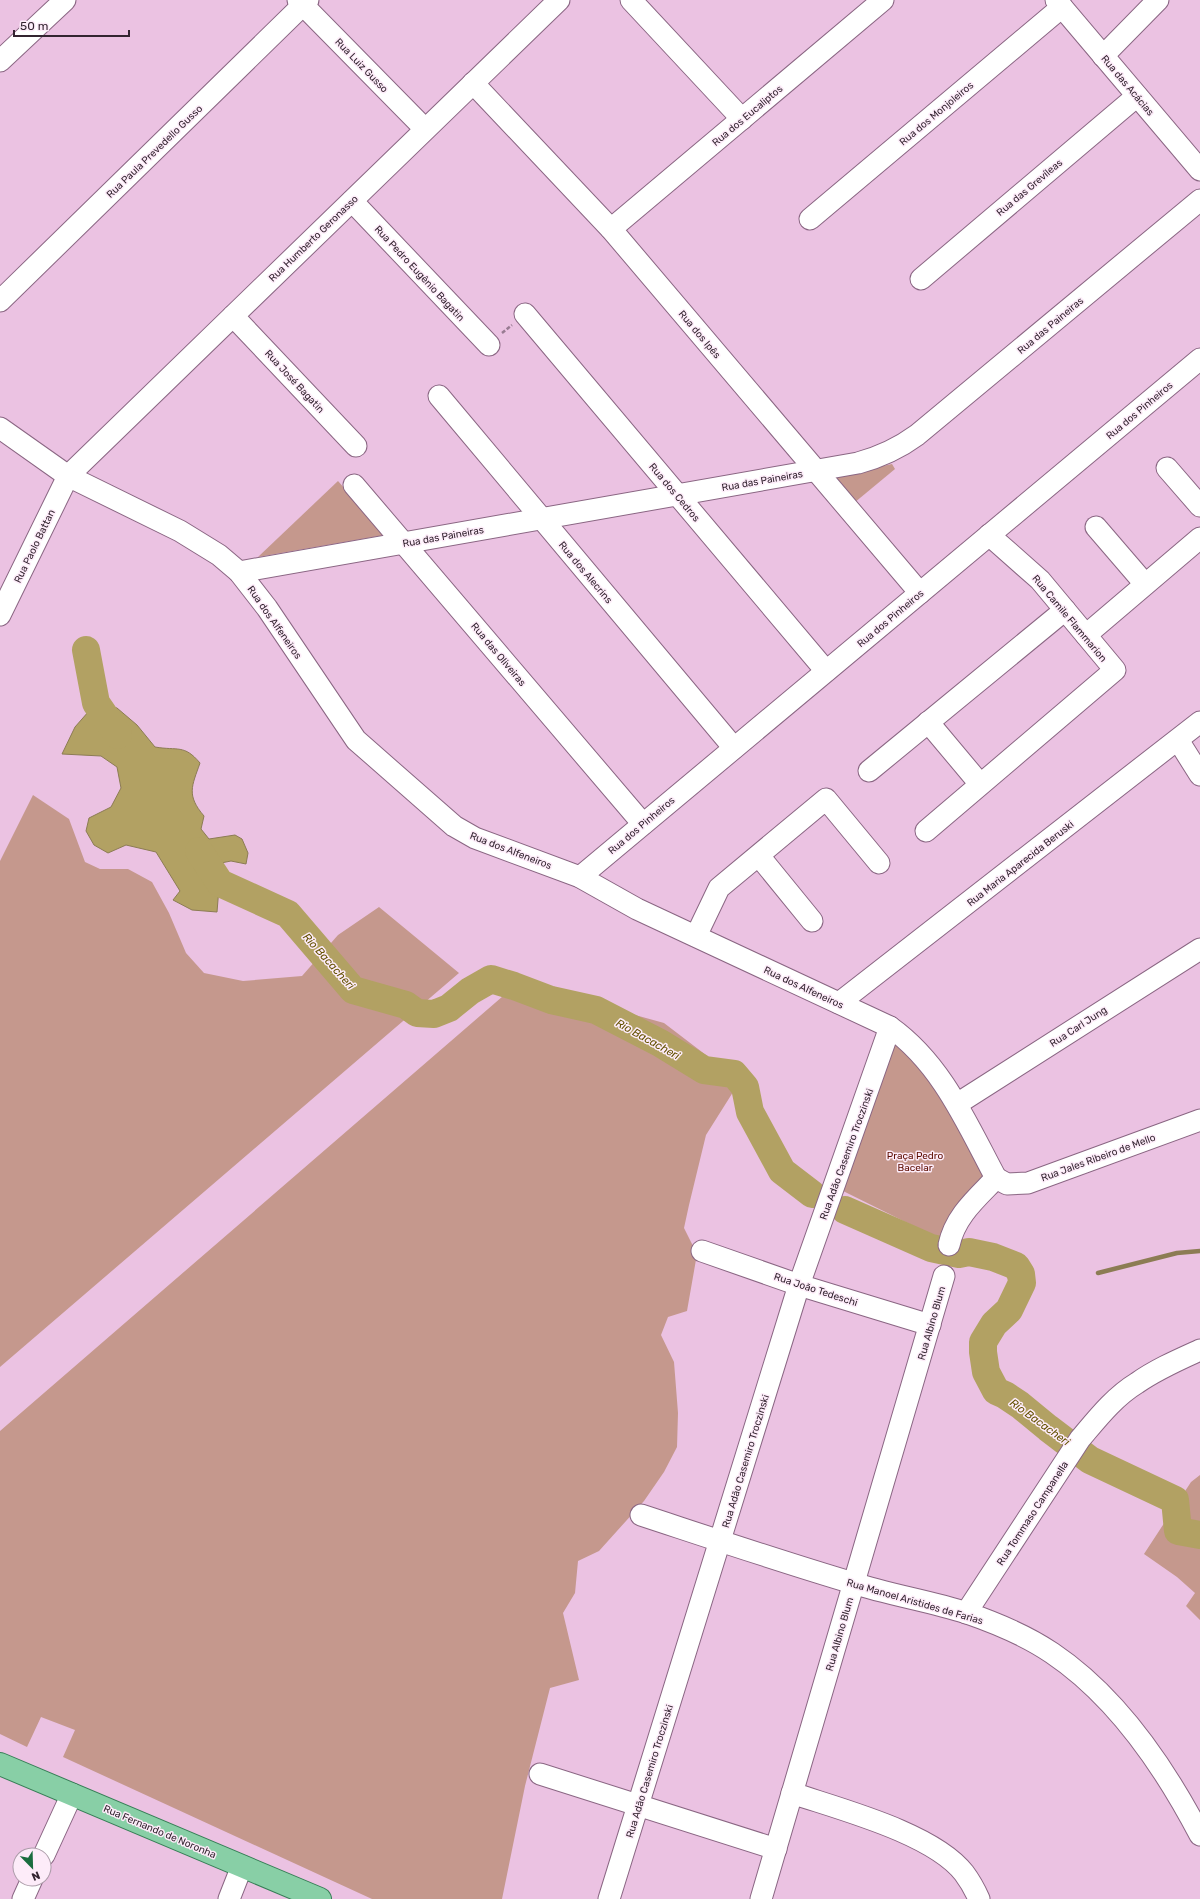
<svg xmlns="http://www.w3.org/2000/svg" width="1200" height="1899" font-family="Rubik,sans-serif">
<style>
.green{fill:#c5988d}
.water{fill:#b2a163;stroke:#8c7c54}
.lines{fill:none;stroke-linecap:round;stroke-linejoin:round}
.stream{stroke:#8c7c54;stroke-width:4.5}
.river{stroke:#b2a163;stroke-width:28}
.minor-casing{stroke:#8a6683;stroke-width:23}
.major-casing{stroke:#367e56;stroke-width:24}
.path{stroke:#987b92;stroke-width:2.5;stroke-dasharray:4 2;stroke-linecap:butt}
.minor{stroke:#fff;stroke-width:21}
.major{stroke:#88cfa6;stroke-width:22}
.labels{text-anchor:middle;stroke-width:3;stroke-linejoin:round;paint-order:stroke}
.street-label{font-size:10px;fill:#332430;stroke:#fdecf9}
.park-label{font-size:10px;fill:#5c0d00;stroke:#fdecf9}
.water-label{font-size:11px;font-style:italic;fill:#635100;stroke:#fdecf9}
</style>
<rect width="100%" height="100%" fill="#ebc2e2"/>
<g class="green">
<path d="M892,464L895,469L854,503L832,477Z"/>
<path d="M338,481L385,535L258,557Z"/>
<path d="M33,795L69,819L85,862L100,869H128L152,882L169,913L186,953L204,973L243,981L302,976L338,935L379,907L459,973L0,1367V861Z"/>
<path d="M510,990L563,995L664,1023L740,1081L706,1135L689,1205L684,1228L697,1254L687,1311L668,1317L661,1335L674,1362L678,1413L677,1447L664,1472L644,1501L599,1551L578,1561L575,1593L563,1613L579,1680L550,1688L525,1786L502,1899H372L63,1757L75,1730L41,1717L27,1747L0,1734V1431Z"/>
<path d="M896,1040L921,1062L991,1178L944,1241L841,1190Z"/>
<path d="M1200,1475V1620L1186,1606L1195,1593L1177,1577L1144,1554L1191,1482Z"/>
</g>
<path class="water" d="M96,703L117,708L137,725L155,747C178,751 184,744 200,763C192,786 186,795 204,816L201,829L209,839L235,835L242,839L248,853L246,864L231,861L221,863L217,912L192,910L173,900L180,891L156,852L126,845L108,853L94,845L86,831L89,818L111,807L121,788L117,767L101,756L62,754L75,727Z"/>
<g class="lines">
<g class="stream">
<path d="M1098,1273L1177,1253L1200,1251"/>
<path d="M1022,1283L1030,1282"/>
</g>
<g class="river">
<path d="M86,650L96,703L118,735"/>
<path d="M199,851L220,883L288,914L353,990L406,1005L417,1013L434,1014L449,1008L470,991L491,979L514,986L551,1000L596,1010L660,1043L704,1070L734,1074L745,1087L750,1112L782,1171L812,1194"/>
<path d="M845,1210L931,1248L959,1254L969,1252L993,1257L1016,1266L1021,1274L1022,1283L1009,1310L994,1324L983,1342V1352L986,1372L996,1391L1005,1395L1020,1405L1048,1428L1090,1460L1175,1500L1178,1531L1200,1535"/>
</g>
<g class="minor-casing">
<g id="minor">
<path d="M298,0L425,129"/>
<path d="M631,0L742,119"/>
<path d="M1056,0L1200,170"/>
<path d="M1103,56L1158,0"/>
<path d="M0,61L65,0"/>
<path d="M473,83L611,229L920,593"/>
<path d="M352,201L489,345"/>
<path d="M810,219L1062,7"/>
<path d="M611,229L883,0"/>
<path d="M921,279L1137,96"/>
<path d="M0,301L308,0"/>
<path d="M525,314L826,671"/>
<path d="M233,316L356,446"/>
<path d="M439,396L734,748"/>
<path d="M0,428L68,476L180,531L219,555L239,572L267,608L356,740L454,826L475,838L580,877L637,909L890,1027C942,1064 967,1124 996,1178"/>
<path d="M1167,468L1200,506"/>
<path d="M354,485L643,824"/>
<path d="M1096,527L1145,584"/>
<path d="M239,572L858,463C880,457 898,449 917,435L1200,200"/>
<path d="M0,615L68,476L559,0"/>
<path d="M1086,635L1200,538"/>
<path d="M928,722L980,784"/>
<path d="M1178,740L1200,775"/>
<path d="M869,771L1065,610"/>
<path d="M926,831L1115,670L1040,580L989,535"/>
<path d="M759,856L812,921"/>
<path d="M580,877L1200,359"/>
<path d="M696,936L719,888L826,799L879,863"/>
<path d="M839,1003L1200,722"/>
<path d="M957,1104L1200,949"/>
<path d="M996,1178L1007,1184L1028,1183L1200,1120"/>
<path d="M949,1245C955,1216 977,1198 996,1178"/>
<path d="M702,1251L799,1285L930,1325"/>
<path d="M641,1515C711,1538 782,1562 853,1583C890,1595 930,1601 967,1613C996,1623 1027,1636 1052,1653C1116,1696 1165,1768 1200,1835"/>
<path d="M966,1613L1080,1439C1097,1419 1114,1397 1137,1383C1157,1369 1178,1360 1200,1350"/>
<path d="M540,1774L776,1849"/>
<path d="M792,1793C839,1809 933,1833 964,1873C970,1881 975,1890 979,1899"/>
<path d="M44,1855L72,1794"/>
<path d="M23,1899L32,1879"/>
<path d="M229,1899L242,1866"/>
<path d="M609,1899L799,1285L890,1027"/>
<path d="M761,1899L944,1276"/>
</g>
</g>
<g class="major-casing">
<path id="major" d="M0,1764L320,1899"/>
</g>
<path class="path" d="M502,333L512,325"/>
<use href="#minor" class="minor"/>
<use href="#major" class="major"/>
</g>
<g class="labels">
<g class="street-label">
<text transform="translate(362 65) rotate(46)" y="4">Rua Luiz Gusso</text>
<text transform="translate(1128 85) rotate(50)" y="4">Rua das Acácias</text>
<text transform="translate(936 113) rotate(-40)" y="4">Rua dos Monjoleiros</text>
<text transform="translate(747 115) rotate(-40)" y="4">Rua dos Eucaliptos</text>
<text transform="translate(154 151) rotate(-44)" y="4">Rua Paula Prevedello Gusso</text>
<text transform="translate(1029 187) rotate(-40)" y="4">Rua das Grevíleas</text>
<text transform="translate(313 238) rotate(-44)" y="4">Rua Humberto Geronasso</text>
<text transform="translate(420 273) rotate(47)" y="4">Rua Pedro Eugênio Bagatin</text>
<text transform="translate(1050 325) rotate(-40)" y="4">Rua das Paineiras</text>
<text transform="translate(700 334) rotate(50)" y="4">Rua dos Ipês</text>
<text transform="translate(295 381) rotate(47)" y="4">Rua José Bagatin</text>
<text transform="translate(1139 410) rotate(-40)" y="4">Rua dos Pinheiros</text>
<text transform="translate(762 480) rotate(-10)" y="4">Rua das Paineiras</text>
<text transform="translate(675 492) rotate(50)" y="4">Rua dos Cedros</text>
<text transform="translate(443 536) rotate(-10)" y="4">Rua das Paineiras</text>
<text transform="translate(34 546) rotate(-64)" y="4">Rua Paolo Battan</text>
<text transform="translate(586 572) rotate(50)" y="4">Rua dos Alecrins</text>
<text transform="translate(890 618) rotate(-40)" y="4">Rua dos Pinheiros</text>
<text transform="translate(1070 618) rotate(50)" y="4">Rua Camile Flammarion</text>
<text transform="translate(275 622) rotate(55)" y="4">Rua dos Alfeneiros</text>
<text transform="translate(499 654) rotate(50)" y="4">Rua das Oliveiras</text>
<text transform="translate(641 825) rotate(-40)" y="4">Rua dos Pinheiros</text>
<text transform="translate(511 850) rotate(21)" y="4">Rua dos Alfeneiros</text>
<text transform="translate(1020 863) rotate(-38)" y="4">Rua Maria Aparecida Beruski</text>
<text transform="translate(804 987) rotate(25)" y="4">Rua dos Alfeneiros</text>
<text transform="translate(1078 1026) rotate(-33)" y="4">Rua Carl Jung</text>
<text transform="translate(846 1154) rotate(-70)" y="4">Rua Adão Casemiro Troczinski</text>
<text transform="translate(1098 1157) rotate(-20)" y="4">Rua Jales Ribeiro de Mello</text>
<text transform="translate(816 1289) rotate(18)" y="4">Rua João Tedeschi</text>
<text transform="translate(931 1323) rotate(-74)" y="4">Rua Albino Blum</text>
<text transform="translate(745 1461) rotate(-73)" y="4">Rua Adão Casemiro Troczinski</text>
<text transform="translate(1032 1513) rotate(-57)" y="4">Rua Tommaso Campanella</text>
<text transform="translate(915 1601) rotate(16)" y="4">Rua Manoel Aristides de Farias</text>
<text transform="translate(839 1634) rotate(-74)" y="4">Rua Albino Blum</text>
<text transform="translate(649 1771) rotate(-73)" y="4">Rua Adão Casemiro Troczinski</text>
<text transform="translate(160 1831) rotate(23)" y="4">Rua Fernando de Noronha</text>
</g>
<g class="park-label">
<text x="915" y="1159">Praça Pedro<tspan x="915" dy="12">Bacelar</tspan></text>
</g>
<g class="water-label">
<text transform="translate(329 961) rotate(48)" y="4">Rio Bacacheri</text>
<text transform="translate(648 1039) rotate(29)" y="4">Rio Bacacheri</text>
<text transform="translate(1040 1422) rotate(36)" y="4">Rio Bacacheri</text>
</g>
</g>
<g transform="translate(32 1867) rotate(157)"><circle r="19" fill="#fdecf9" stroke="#ac9ca9"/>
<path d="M0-3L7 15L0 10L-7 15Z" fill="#1a6d3f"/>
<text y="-6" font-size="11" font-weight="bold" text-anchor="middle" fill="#332430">N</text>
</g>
<path d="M14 30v6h115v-6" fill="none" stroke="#332430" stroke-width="2"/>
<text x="20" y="30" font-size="12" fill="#332430" stroke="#fdecf9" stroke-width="3" paint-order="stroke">50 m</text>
</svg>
